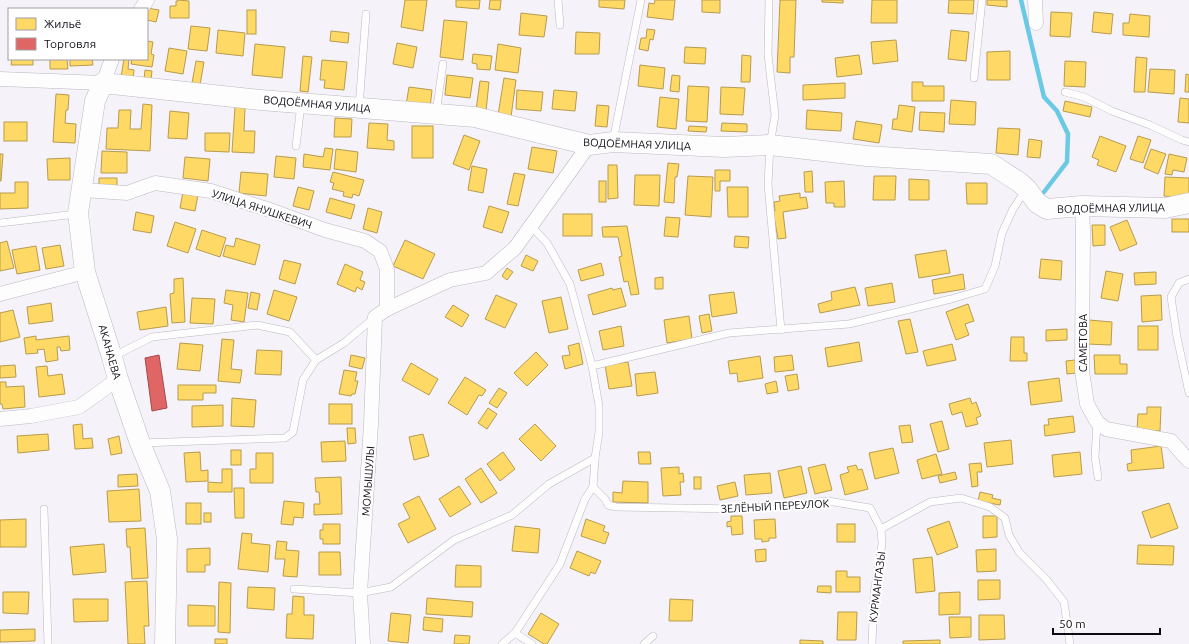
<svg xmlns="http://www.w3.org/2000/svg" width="1189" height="644" font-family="Ubuntu,sans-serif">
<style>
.homes{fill:#ffd966;stroke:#b79b4e}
.shops{fill:#e06666;stroke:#a14b4e}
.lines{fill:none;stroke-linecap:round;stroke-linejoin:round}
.stream{stroke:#6ac9e4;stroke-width:4.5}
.lane-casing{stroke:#bcb8c0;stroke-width:8}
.street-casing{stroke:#bcb8c0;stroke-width:15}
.secondary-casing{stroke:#bcb8c0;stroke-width:21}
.lane{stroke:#fefdfe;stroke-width:7}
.street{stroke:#fefdfe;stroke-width:14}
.secondary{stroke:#fefdfe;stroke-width:20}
.labels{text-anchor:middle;stroke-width:4;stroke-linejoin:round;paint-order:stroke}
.street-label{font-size:11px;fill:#0f0b15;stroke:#fff}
</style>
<rect width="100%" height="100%" fill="#f5f2f9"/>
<g class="homes">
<path d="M178,0L189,1V18H170V6H176V1H178Z"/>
<path d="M405,0H427L423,31L401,27Z"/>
<path d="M456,0H480L479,9L456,7Z"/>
<path d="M490,0H501L500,10L489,9Z"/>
<path d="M599,0H625L624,9L599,7Z"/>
<path d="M655,0H675L673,20L647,17L649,3L654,4Z"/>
<path d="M702,0H720V13L702,12Z"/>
<path d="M780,0H796L794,57H790V73L777,72Z"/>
<path d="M822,0H843V3L822,2Z"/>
<path d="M872,0H897V23H871Z"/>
<path d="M949,0H974L973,14L948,13Z"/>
<path d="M987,0H1007V7L987,5Z"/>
<path d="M147,8L159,10L156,22L147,20Z"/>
<rect x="247" y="10" width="9" height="24"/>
<path d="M1051,12L1072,13L1070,37L1050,36Z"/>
<path d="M1094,12L1113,14L1111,34L1092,32Z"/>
<path d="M521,13L547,16L544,37L519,35Z"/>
<path d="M1130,14L1150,16L1149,37L1123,35V23H1129Z"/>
<path d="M444,20L467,22L463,60L440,57Z"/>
<path d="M191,26L210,28L207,51L188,49Z"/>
<path d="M647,29L655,30L653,40L650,39L648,51L639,49L641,38H646Z"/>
<path d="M218,30L245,33L243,56L216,53Z"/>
<path d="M951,30L969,32L966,61L948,59Z"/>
<path d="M331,31L349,33L348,43L330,41Z"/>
<path d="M576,32L600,33L599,54H575Z"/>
<path d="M896,40L898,61L873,64L871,42Z"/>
<path d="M147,41L153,42L151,54L154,55L152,67L131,64L132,59H147Z"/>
<path d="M397,43L417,47L413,68L393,64Z"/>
<path d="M255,44L285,47L282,78L252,75Z"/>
<path d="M498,44L521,48L518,73L495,70Z"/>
<path d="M685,47L706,48L705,64L684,63Z"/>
<path d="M169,48L187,51L183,74L165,71Z"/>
<path d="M1010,51V80H987V52Z"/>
<path d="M473,54L492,56L490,70L477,69V64L472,63Z"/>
<path d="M742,55L751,56L750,82H741Z"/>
<path d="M859,55L862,74L837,77L835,58Z"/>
<path d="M303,56L312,57L308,92L300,91Z"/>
<path d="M1136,57L1147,58L1145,92H1134Z"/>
<path d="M12,59H33V65H11Z"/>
<path d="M50,59H67L68,69H50Z"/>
<path d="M70,59H92L93,65L70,66Z"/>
<path d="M124,59H129L128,69L134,70L133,79L121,77Z"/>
<path d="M322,60L347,62L344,90L324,88L325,80H320Z"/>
<path d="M196,61L204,62L200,85L192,83Z"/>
<path d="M1065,61L1086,62L1085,87L1064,86Z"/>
<path d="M640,65L665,68L663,89L638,86Z"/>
<path d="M1150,69L1175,70L1174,94L1148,92Z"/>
<path d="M145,70L152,71L151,80L144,79Z"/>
<path d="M1186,74L1189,75V92H1185Z"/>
<path d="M447,75L473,78L470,98L445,95Z"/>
<path d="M672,75L680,76L679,92L670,91Z"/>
<path d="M504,78L516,80L511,117L498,115Z"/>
<path d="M480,81L489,82L486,111L476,110Z"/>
<path d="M912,82H923V86H944V101H912Z"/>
<path d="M845,83V98L803,100V85Z"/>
<path d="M688,86L709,87L707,122L686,121Z"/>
<path d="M409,87L432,90L430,108L406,105Z"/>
<path d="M721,87L745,88L743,115L720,114Z"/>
<path d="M517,90L543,92L541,111L516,109Z"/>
<path d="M554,90L577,92L575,111L552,109Z"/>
<path d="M56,94L69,95L68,110H66L65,123L76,124L75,143L53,142Z"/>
<path d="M660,97L679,99L676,129L657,127Z"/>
<path d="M1180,98L1189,99V123L1178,122Z"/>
<path d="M951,100L976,102L975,125L949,124Z"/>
<path d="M1065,101L1092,107L1090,117L1063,111Z"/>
<path d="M143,104L152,105L150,151L106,149L107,128H118L119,110H131L130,129H141Z"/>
<path d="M597,105L609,106L607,127L595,126Z"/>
<path d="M899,105L915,107L912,132L892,129L893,119H897Z"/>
<path d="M235,107L245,108L244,131H255L254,153L232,152Z"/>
<path d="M807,110L842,113L841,131L806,129Z"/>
<path d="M170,111L189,113L187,139L168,138Z"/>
<path d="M920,112L945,113L944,132L919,130Z"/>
<path d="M335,118L352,119L351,137H334Z"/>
<path d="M856,121L882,125L879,143L853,139Z"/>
<rect x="4" y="122" width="23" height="19"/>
<path d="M369,123L388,124L387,140L394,141V150L367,148Z"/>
<path d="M722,123L747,124V132L721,131Z"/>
<rect x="412" y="126" width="21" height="32"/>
<path d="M689,126L707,127L706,132L688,131Z"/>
<path d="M998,128L1020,129L1018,155L996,153Z"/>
<path d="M205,133H230L229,152L205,151Z"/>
<path d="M464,135L480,141L469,170L453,164Z"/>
<path d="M1100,136L1126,146L1116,172L1097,165L1099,160L1092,157Z"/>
<path d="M1138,136L1151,140L1143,163L1130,159Z"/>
<path d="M1029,139L1042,141L1040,158L1027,157Z"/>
<path d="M532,147L557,151L553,173L528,169Z"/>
<path d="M325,148L333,149L330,170L303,167L304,154L323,157Z"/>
<path d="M336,149L358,152L356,172L334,169Z"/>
<path d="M1151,149L1166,154L1158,174L1144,168Z"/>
<path d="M102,151L127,152V173H101Z"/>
<path d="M0,154H3L1,181H0Z"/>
<path d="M1169,154L1187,158L1184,172L1173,170L1172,175L1165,174Z"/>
<path d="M276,156L296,158L294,179L274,177Z"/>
<path d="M185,157L210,159L208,181L183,178Z"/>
<path d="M70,158V180H48L47,159Z"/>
<path d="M668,163L679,164L677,177H675L674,203L664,202Z"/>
<path d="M608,165H617L618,198L608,199Z"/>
<path d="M472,166L487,169L483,193L468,190Z"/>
<path d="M715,170H730V181H720V191H715Z"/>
<path d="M812,171L813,192H805L804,172Z"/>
<path d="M241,172L268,174L266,196L239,193Z"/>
<path d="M333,172L364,180L359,196L353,194L352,198L343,196L344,192L332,189L334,183L330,182Z"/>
<path d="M514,173L525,175L518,206L507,204Z"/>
<path d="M635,175H660L659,206L634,205Z"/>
<path d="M688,176L713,177L711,217L685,215Z"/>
<path d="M874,176H896L895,200H873Z"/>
<path d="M1165,177L1189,178V198L1164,196Z"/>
<path d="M99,178H117V188L99,187Z"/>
<path d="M909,179L929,180V200H909Z"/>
<rect x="599" y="181" width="7" height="21"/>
<path d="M844,181L845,207H834V203H826L825,182Z"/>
<path d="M15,182H28V208L0,209V193H15Z"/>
<path d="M966,183H987V204H967Z"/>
<path d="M298,187L314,191L309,210L293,206Z"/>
<path d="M727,187H748V217H728Z"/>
<path d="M183,192L198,195L195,211L180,208Z"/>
<path d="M800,193V198L806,197L808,208L783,212L786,238L778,239L773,211H775L774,202L780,201L779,196Z"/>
<path d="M330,198L355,205L351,219L326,212Z"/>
<path d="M489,206L509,212L502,233L483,227Z"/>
<path d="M368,208L382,212L377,233L363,229Z"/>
<path d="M136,212L154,216L151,233L133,230Z"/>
<rect x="563" y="214" width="29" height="22"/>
<path d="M666,217L680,218L678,237L664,236Z"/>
<rect x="1172" y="219" width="17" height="13"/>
<path d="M1127,220L1137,244L1120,251L1110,227Z"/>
<path d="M175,222L196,229L188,253L167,246Z"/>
<path d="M1092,225H1105V245L1093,246Z"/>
<path d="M627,226L639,294L631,295L628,281L624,282L619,257L622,256L618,237H603L602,227Z"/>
<path d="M202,230L226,238L220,257L196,249Z"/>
<path d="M735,236L749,237L748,248L734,247Z"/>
<path d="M236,238L260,245L255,265L223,256L226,245L234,247Z"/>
<path d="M405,240L435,254L423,279L393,266Z"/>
<path d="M7,241L14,268L0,271V243Z"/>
<path d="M60,245L64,266L46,269L42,248Z"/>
<path d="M36,246L40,270L17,274L12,250Z"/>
<path d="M946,250L950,273L919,278L915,255Z"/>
<path d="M526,255L538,261L533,271L521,266Z"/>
<path d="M1041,259L1062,261L1061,280L1039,278Z"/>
<path d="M284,260L301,264L295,284L279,279Z"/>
<path d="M601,263L604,275L581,281L578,270Z"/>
<path d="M345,264L363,272L360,280L365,282L362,290L357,287L355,292L337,284Z"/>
<path d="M507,268L513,272L507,280L502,276Z"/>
<path d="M1106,271L1123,274L1118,301L1101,298Z"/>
<path d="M1156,272V284L1135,285L1134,273Z"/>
<path d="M963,274L965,289L934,294L932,280Z"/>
<path d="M663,277V289H655V278Z"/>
<path d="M183,278L185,322L172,323L170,294L174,293V279Z"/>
<path d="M892,283L895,302L868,306L865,288Z"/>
<path d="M855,287L860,305L820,313L818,304L832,300L831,292Z"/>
<path d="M612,288L613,290L621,288L626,306L593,315L588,295Z"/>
<path d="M226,290L248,293L244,322L231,320L233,305L224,303Z"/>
<path d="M274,290L297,297L289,321L267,314Z"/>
<path d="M251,292L260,294L257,310L248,308Z"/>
<path d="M734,292L737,313L712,317L709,295Z"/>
<path d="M496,295L517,304L505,328L485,319Z"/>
<path d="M1161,295L1162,320L1142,322L1141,296Z"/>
<path d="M561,297L568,329L549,333L542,301Z"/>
<path d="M192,298L215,299L213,324L190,323Z"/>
<path d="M51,303L53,321L29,324L27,307Z"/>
<path d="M968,304L974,321L965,324L969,335L956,340L946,312Z"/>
<path d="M453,305L469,315L462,327L445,317Z"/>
<path d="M166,307L168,326L140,330L137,312Z"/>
<path d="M13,310L20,337L0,342V313Z"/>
<path d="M709,314L712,331L702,333L699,316Z"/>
<path d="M689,316L692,339L667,343L664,320Z"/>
<path d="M910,319L918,352L906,354L898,321Z"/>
<path d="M1089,320L1112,322L1111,345L1087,344Z"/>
<path d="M621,326L624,346L603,350L599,331Z"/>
<rect x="1138" y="326" width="20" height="24"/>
<path d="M1067,329V340L1046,341V330Z"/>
<path d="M36,336V340L69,336L70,350L61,351L60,347H57L58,360L46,362L44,349L37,350L38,353L26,354L24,338Z"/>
<path d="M1011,337H1024V353H1027V361H1010Z"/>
<path d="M222,339L234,340L231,369L242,370L240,383L218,381Z"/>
<path d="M859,342L862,361L828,367L825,348Z"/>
<path d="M180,343L203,345L200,371L177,369Z"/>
<path d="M579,343L583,364L565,369L562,356L570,355L568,346Z"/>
<path d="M952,344L956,360L927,366L923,351Z"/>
<path d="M257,350L282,351L281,375L255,374Z"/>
<path d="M536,352L548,365L527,386L514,373Z"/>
<path d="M351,355L365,358L362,369L349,366Z"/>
<path d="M792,355L794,370L775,372L774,357Z"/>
<path d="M1094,355H1120V364H1127V374H1095Z"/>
<path d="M760,356L763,378L738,382L737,373L730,374L728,361Z"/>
<path d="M1075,360L1077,373L1067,374L1066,361Z"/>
<path d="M628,362L632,386L609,389L605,365Z"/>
<path d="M411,363L438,379L429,395L402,380Z"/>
<path d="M15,365L16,377L0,378V366Z"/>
<path d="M47,366L48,376L62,374L65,394L39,397L36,367Z"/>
<path d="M344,370L357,372L355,381H358L355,394H352L351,396L339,394Z"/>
<path d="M655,372L658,393L637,396L635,374Z"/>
<path d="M797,374L799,389L788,391L785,376Z"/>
<path d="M465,377L486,390L482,396L479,395L467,415L448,403Z"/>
<path d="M1059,378L1062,401L1031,405L1028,382Z"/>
<path d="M776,381L778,392L767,394L765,384Z"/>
<path d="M0,382H6V387L24,386L25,407L3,409L2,404H0Z"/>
<path d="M178,385H216V393H203V400H178Z"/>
<path d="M499,388L507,393L497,408L489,403Z"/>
<path d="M232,398L256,400L254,427L231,426Z"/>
<path d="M970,398L972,404L976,402L981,416L976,418L978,424L966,427L962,412L952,415L949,404Z"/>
<rect x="329" y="404" width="23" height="20"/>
<path d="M223,405V426L192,427V406Z"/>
<path d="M1147,407H1161L1160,431L1137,430L1138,414H1147Z"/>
<path d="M488,408L497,414L487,429L478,423Z"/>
<path d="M1073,416L1075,432L1045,436L1044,425H1049L1048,419Z"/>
<path d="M942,421L949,449L938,452L930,424Z"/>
<path d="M82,424L83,439L92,438L93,448L75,449L73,425Z"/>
<path d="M535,424L556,446L541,461L519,439Z"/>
<path d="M910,425L913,442L902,443L899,426Z"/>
<path d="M347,428H355L356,443L348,444Z"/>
<path d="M48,434L49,450L18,453L17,436Z"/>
<path d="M423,434L429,456L414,460L409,437Z"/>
<path d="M119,436L122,453L111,455L108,439Z"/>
<path d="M1011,440L1013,464L987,467L984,443Z"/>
<path d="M345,441L346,461L322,462L321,442Z"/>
<path d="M1161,446L1164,468L1128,471L1127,464L1132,463L1131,450Z"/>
<path d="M893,448L899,473L875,479L869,453Z"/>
<rect x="231" y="450" width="10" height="15"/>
<path d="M200,452L201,471L208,470V481L186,482L184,453Z"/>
<path d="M503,452L515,469L500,481L487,464Z"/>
<path d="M638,452H650L651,464H639Z"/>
<path d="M1080,452L1082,474L1054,477L1052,455Z"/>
<path d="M256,453H273V483H250V469H256Z"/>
<path d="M936,454L942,474L922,479L917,460Z"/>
<path d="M981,463L982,472H977L978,486L972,487L969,464Z"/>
<path d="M825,464L832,490L815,494L808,468Z"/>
<path d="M856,465L858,470L862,469L868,489L845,495L840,475L849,472L847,467Z"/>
<path d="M801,466L807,493L784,498L778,471Z"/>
<path d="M679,467V474L683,473L684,482H680L681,495L663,496L661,468Z"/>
<path d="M481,468L497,493L481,503L465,479Z"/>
<path d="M222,469H232V492H208V482L222,483Z"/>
<path d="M955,472L957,479L940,483L938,476Z"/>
<path d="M770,473L772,493L746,495L744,475Z"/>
<path d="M137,474L138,486L118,487V475Z"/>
<path d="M341,477L342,514L314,515V504H320L319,492H316L315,478Z"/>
<rect x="694" y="477" width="7" height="12"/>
<path d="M623,481L648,482V503L613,502V492L622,493Z"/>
<path d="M735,482L738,496L720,500L717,486Z"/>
<path d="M459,486L471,504L450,517L439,499Z"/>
<path d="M234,488H244V518H235Z"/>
<path d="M139,489L141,521L109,522L107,491Z"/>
<path d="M980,492L993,495L992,498L1001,500L1000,505L978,501Z"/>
<path d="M419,496L436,529L408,543L398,524L410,518L403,504Z"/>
<path d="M284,501L304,503L303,518L294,517L293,525L281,524Z"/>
<rect x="186" y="503" width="15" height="21"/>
<path d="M1169,503L1178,528L1151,538L1142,512Z"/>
<rect x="204" y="513" width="7" height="9"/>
<path d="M731,516H742L743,534L732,535L731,526L727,527V522L731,521Z"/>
<path d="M983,516H997V537L983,538Z"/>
<path d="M26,519V547H0V520Z"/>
<path d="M586,519L605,526L603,531L609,533L605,544L581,536Z"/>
<path d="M775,519L776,538H769V541L762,542V539H755L754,520Z"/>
<path d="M949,521L958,547L937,555L927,529Z"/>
<path d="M323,524H340V544H323V539H320V530H323Z"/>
<rect x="837" y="524" width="18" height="18"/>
<path d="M515,526L540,529L538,553L512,551Z"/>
<path d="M145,528L148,578L132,579L130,547H127L126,529Z"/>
<path d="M242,533L252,534L251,543L270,545L268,572L238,569Z"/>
<path d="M277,541L287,542L286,550L299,551L297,577L283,576L285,559H275Z"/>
<path d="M104,544L106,572L73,575L70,547Z"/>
<path d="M1138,545L1174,546L1173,565L1137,564Z"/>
<path d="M210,548V565H205V572H187V549Z"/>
<path d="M766,549V561L756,562L755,550Z"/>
<path d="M996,549V571L977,572L976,550Z"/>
<path d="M577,551L601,561L595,574L591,572L589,576L570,568Z"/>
<path d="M319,552H340L341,575H319Z"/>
<path d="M932,557L935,591L916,593L913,559Z"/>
<path d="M456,565L481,566V587H455Z"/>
<path d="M836,571H847V577H860V592H836Z"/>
<path d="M978,580H1000V599L978,600Z"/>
<path d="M147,581L149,626H144L145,644H128L125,582Z"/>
<path d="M219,582L231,583L230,633L218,632Z"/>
<path d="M818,586H831V593L817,592Z"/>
<path d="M248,587L275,588L274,610L247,608Z"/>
<path d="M3,592H29L28,614L3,613Z"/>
<path d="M960,592V614L939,615V593Z"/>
<path d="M293,596L304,597V615H314L313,639L286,638L287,614H292Z"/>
<path d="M427,598L473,602L472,617L426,614Z"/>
<path d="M73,599H108V621L74,622Z"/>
<path d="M670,599L693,600L692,621H669Z"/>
<path d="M188,605L215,606V626H188Z"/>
<path d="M838,612H857L856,640H837Z"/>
<path d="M391,613L411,615L408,643L388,641Z"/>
<path d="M541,613L559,624L547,644H544L528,634Z"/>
<path d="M979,615H1004L1005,639L979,640Z"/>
<path d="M424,617L443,619L442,632L423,630Z"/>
<path d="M949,617H971V637L950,638Z"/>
<path d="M35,629V641L0,642V630Z"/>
<path d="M455,635L470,636L469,644H454Z"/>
<rect x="215" y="639" width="12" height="5"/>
<path d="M800,640L823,641V644H800Z"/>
<path d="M940,640V644H903V641Z"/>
</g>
<path class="shops" d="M159,355L167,408L152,411L145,358Z"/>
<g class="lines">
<path class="stream" d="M1021,0L1044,97L1057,111L1068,134L1067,162L1044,192"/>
<g class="lane-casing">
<g id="lane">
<path d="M558,0L560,25"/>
<path d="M769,0L768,55L775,115L770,145L768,184L781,330"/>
<path d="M974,78L982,0"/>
<path d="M1065,92L1084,97L1112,111L1150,125L1182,140L1189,142"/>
<path d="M359,107L366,14"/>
<path d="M436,113L443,64"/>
<path d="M613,141L641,0"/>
<path d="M296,146L301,104"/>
<path d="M0,223L76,214"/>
<path d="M1189,279L1179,283L1171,297L1177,337L1189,393"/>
<path d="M112,357L152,337L257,325L290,332L316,360"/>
<path d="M592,366L729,333L849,324L951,299L985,289L995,266L1002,233L1013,209L1025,191"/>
<path d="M1097,422L1095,457L1098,477"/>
<path d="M141,443L285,438L293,432L303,380L316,360L344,343L375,317"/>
<path d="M593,487L605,499L608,505L616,507L739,509L828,501L870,508L881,529L882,544L874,594L872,644"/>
<path d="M44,509L48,644"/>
<path d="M881,529L930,502L961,498L990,507L1005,518L1009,535L1019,552L1046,579L1064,602L1070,644"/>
<path d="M294,589L360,593L391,587L454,540L512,515L549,484L595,458"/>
<path d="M515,633L532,644"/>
<path d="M502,644L515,633L560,564L585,499L593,487L595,458L599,432V406L592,366L570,284L547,243L531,226"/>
<path d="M644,644L653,636"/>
</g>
</g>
<g class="street-casing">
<g id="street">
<path d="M1035,0L1036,23"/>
<path d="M141,9L147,0"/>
<path d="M0,79L103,83L112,59"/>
<path d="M82,190L127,193L155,183L211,191L273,211L325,230L365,241L380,251L387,269V309"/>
<path d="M1082,206L1083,231L1082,371L1087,404L1097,422L1106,429L1171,441L1189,461"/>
<path d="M0,294L85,272"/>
<path d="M0,419L31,416L79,407L118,379"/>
<path d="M363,644L360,593L371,424L375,317L387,309L450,280L486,273L515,248L589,145"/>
</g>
</g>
<g class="secondary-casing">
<path id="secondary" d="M165,644L167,539L160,491L140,443L118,379L112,357L85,272L78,213L95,101L103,83L261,100L475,117L589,145L613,142L724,147L770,145L867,156L991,164L1019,182L1027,189L1037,203L1047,209L1082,206L1165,208L1189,203"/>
</g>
<use href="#lane" class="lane"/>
<use href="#street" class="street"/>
<use href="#secondary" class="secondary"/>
</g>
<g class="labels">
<g class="street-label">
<text transform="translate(317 104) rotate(5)" y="4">ВОДОЁМНАЯ УЛИЦА</text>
<text transform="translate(637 144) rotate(2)" y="4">ВОДОЁМНАЯ УЛИЦА</text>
<text transform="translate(1111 208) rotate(-1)" y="4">ВОДОЁМНАЯ УЛИЦА</text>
<text transform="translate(262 209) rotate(18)" y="4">УЛИЦА ЯНУШКЕВИЧ</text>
<text transform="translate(1083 343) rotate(-90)" y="4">САМЕТОВА</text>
<text transform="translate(110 352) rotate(74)" y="4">АКАНАЕВА</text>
<text transform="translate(368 481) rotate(-86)" y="4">МОМЫШУЛЫ</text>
<text transform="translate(775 506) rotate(-3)" y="4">ЗЕЛЁНЫЙ ПЕРЕУЛОК</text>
<text transform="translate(877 587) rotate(-83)" y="4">КУРМАНГАЗЫ</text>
</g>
</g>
<rect x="8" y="8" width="140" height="52" fill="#ffffff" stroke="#9f9da1"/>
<rect x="16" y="18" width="20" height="12" fill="#ffd966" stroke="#9f9da1"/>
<text x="44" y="28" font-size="12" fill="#0f0b15">Жильё</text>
<rect x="16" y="38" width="20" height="12" fill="#e06666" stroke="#9f9da1"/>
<text x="44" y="48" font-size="12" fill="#0f0b15">Торговля</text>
<path d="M1053 628v6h107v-6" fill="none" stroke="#0f0b15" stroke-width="2"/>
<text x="1059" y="628" font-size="12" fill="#0f0b15" stroke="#ffffff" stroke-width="3" paint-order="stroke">50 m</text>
</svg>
